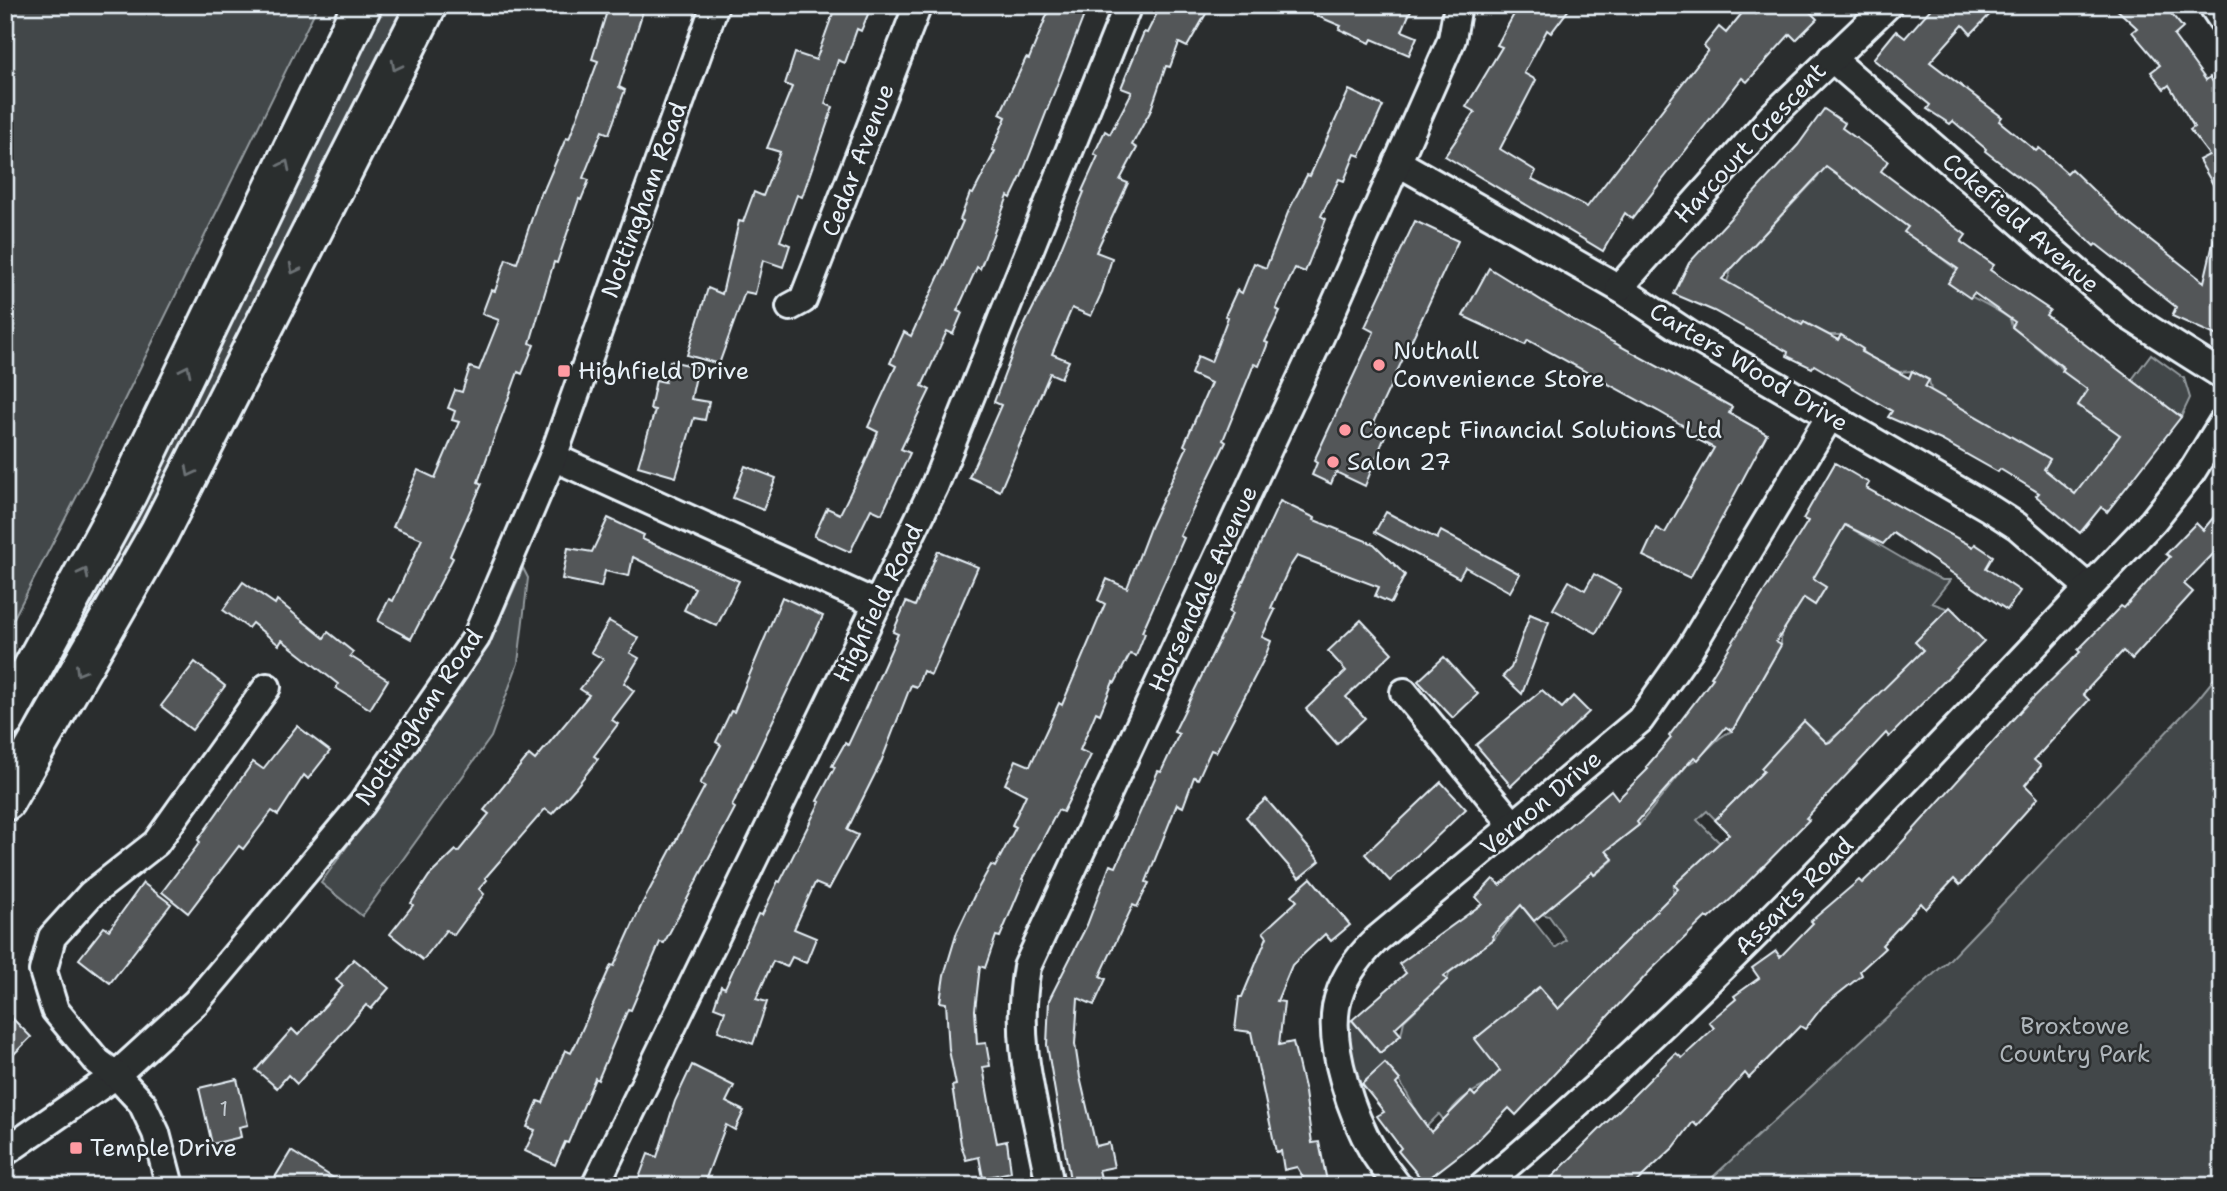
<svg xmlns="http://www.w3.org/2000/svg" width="2227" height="1191" font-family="'Shantell Sans',sans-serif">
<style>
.green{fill:#424648;stroke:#959ca0;stroke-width:2}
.building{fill:#535759;stroke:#e8f1f8;stroke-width:2;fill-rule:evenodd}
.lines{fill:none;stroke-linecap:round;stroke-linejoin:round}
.minor-casing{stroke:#e8f1f8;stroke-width:32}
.highway-casing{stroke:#e8f1f8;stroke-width:44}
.minor{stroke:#2a2d2e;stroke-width:26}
.highway{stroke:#2a2d2e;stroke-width:38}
.oneway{stroke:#6c7275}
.poi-dot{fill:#ff9aa2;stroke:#2a2d2e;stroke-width:2.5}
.labels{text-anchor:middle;stroke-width:5;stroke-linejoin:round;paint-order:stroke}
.number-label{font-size:21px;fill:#c3cad0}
.street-label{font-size:24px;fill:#e8f1f8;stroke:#2a2d2e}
.poi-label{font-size:24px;fill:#e8f1f8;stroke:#2a2d2e;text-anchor:start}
.park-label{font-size:24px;fill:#aeb5ba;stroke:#2a2d2e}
</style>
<rect width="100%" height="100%" fill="#2a2d2e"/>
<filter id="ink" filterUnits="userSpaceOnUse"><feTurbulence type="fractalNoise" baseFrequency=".0143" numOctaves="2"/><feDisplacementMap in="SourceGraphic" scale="14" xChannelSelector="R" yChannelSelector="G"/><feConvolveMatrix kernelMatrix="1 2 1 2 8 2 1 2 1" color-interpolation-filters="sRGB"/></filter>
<g filter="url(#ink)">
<g class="green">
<path d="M5,5H318L80,490L5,635Z"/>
<path d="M380,5H413L321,192L5,778V738Z"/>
<path d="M1832,143L1864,194L1908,227L1905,231L1957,270L1948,283C1969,297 1989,304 2010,319L2012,327L2087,389L2078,406L2101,421L2151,354L2184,378L2190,398L2181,417L2151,394L2075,495L2043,471L2050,459L1931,390L1929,380L1912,371L1899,372L1868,356L1841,335H1829L1804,322L1793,320L1726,284L1732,268L1818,177Z"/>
<path d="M1845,525L1912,564L1942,580H1950L1932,603L1954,611L1915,642L1924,651L1864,712L1829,741L1736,841L1707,811L1697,820L1720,843L1674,885L1673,894L1486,1085C1471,1092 1449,1105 1446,1123L1439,1114L1423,1130C1418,1110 1400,1079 1385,1063L1360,1086L1352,1083L1341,1026L1352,1020L1380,1053L1401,1035L1404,1021L1447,980L1450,972L1494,939L1521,905L1555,948L1566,940L1549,916L1542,914L1564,895L1585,864L1595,875L1613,860L1606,850L1639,825L1688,764C1706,757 1713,738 1732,731L1781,645V634L1799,595L1815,605L1826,587L1810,577L1819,568Z"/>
<path d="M523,568L528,578L518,663L491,737L362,916L321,883L489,646Z"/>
<path d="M2222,669V1186H1703L1949,960L2197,700Z"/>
</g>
<g class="building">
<path d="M609,5H645L619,87L625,90L609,134L602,131L583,178L589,180L581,200L579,199L557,263L554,262L530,343L534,345L522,374L518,372L478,482L482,484L450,556L453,558L411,639L378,621L389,599L393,601L422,539L393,527L418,470L435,478L459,422L452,420L455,411L448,408L455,390L462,392L470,367L479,370L499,320L482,314L491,290L495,291L506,259L517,263L541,191L543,192L566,138L569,139L598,61L592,59Z"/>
<path d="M836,5H872L861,31L857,29L845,63L838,60L825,104L833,107L802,197L797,195L780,241L790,245L783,267L763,260L755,294L745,292L719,364L687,355L708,288L722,294L739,221L743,222L754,192L763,196L780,152L767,148L792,87L785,84L795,53L816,60Z"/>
<path d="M1051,5H1088L1021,177L1011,198L1008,196L980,269L977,267L957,311L962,313L953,334L947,331L922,386L930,390L901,449L910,453L882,514L871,509L850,552L814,536L827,508L840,514L863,467L878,432L868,427L896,366L890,363L904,332L911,336L944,265L963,221L960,220L970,193L973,194L995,151L992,150L1006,117L1000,114L1026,58L1029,59Z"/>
<path d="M1161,5H1211L1187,47L1179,43L1170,67L1166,66L1150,112L1132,145L1137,148L1120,180L1128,183L1096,252L1112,258L1102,292L1091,316L1072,308L1052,354L1069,361L1061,378L1050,373L1000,491L969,477L1001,405L994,402L1020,334L1052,270L1084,192L1082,191L1098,156L1094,154L1105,131L1110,134L1132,92L1121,88L1144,32L1147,33Z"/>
<path d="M1291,5H1400L1411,10L1402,31L1417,37L1409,55L1372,39L1370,43L1339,29L1341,26Z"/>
<path d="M1519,5H1572L1551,33L1547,30L1524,73L1536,80L1500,149L1536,171L1532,179L1587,207L1708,50L1704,46L1719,27L1726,33L1747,7L1756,14L1765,5H1803L1817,19L1796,40L1790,34L1747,82L1742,78L1632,219L1625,213L1603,251L1445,156L1475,112L1466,107L1502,47L1497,45Z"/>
<path d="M1934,5H1999L1971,34L1963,25L1930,62L2002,117L1999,121L2036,151L2039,148L2067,173L2071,169L2120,216L2204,282L2214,239L2222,240V338L2172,316L2176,307L2096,244L2094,246L2034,189L1985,151L1986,149L1953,121L1950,124L1927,109L1930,105L1873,59L1896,31L1905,38Z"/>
<path d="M2112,5H2164L2183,28L2174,36L2206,80L2210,77L2222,97V200L2199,160L2209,155L2190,130L2194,127L2169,85L2164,89L2151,72L2160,65L2132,32L2137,28Z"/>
<path d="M1349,90L1383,106L1360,156L1355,154L1344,181L1339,179L1321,216L1326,219L1305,272L1295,268L1276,309L1280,311L1265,342L1268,343L1259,366L1254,364L1223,440L1226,442L1180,536L1184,538L1142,632L1145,633L1136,656L1130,654L1115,683L1113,682L1100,714L1096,712L1080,750L1091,755L1079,780L1063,812L1058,810L1022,879L1024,880L1000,937L996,936L985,968L980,966L975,1010L977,1044L986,1043L990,1066L983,1067L990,1107L997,1143L1007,1141L1011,1172L983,1178L979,1157L966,1160L961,1144L952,1086L956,1085L949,1050L946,1003L940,1002L944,975L957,932L975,894L991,865L995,867L1016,827L1012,825L1026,795L1005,784L1016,760L1030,766L1059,703L1062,705L1105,604L1098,600L1107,579L1127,588L1151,525L1187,447L1184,445L1211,383L1191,374L1198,356L1211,362L1228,317L1225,316L1237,290L1242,293L1254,263L1266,268L1289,210L1307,175L1310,176Z"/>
<path d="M1824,109L1845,123L1842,128L1888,161L1881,171L1966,235L1961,242L1994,265L1990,270L2050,310L2046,315L2181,417L2107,512L2101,507L2080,533L2036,496L2039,493L2000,469L1998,472L1941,440L1888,417L1892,411L1814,365L1812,368L1787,356L1788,352L1714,311L1674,294L1689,263L1798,145ZM1826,167L1908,227L1904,232L1958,269L1948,283L1970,298L1974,293L2015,322L2012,327L2064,368L2062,371L2088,390L2078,405L2120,435L2075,494L2044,469L2050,459L1925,387L1929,380L1912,371L1909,378L1861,352L1863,349L1841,335L1838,340L1804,322L1802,325L1722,279Z"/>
<path d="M1415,221L1458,241L1373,423L1387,431L1365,486L1336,472L1331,484L1312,475L1317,463L1314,461L1374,332L1365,327Z"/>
<path d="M1489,268L1576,322L1732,407L1729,413L1767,434L1690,578L1643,556L1656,528L1665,533L1714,448L1687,434L1689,429L1658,411L1528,340L1525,345L1463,316Z"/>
<path d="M670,361L698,367L691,399L709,402L705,420L694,418L676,477L638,466L655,410L650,409L656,380L665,382Z"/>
<path d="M1835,463L1869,483L1866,488L1973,547L1975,544L1993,556L1986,568L2020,591L2007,610L1893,533L1883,544L1845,525L1813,579L1826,587L1815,605L1804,598L1776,642L1781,645L1732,731L1726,727L1698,760L1694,757L1664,791L1637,822L1639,825L1606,851L1613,859L1594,875L1592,872L1534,921L1521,905L1492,936L1494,939L1444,976L1447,980L1395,1028L1401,1035L1380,1053L1352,1020L1406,973L1399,964L1482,904L1476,897L1493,879L1500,885L1611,790L1618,799L1648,769L1646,767L1671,738L1669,736L1713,678L1711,677L1808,521L1803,519Z"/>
<path d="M745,466L776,478L763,510L733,498Z"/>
<path d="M1280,501L1315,518L1314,520L1374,544L1405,575L1391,603L1375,596L1379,587L1297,556L1289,568L1271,608L1275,610L1262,637L1271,641L1265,657L1216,752L1211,750L1198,779L1194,777L1183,807L1177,804L1146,882L1149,883L1137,907L1133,905L1100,976L1106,979L1094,1005L1078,998L1075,1044L1080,1077L1096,1146L1109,1143L1114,1167L1099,1170L1103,1186H1071L1047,1045L1049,1000L1087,925L1110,865L1116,867L1158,771L1161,772L1179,734L1174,732L1232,614L1229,612Z"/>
<path d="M2222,507V545L2184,584L2193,592L2132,659L2123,651L2083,694L2089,700L2034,760L2041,766L2025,785L2038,798L1960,885L1954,879L1926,909L1921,903L1882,945L1885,948L1860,971L1862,975L1823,1006L1805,1029L1800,1026L1749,1078L1745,1073L1697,1126L1693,1122L1674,1147L1632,1186H1543L1676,1053L1682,1058L1714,1028L1709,1022L1736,999L1734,996L1759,978L1752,968L1776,951L1780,957L1813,923L1811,921L1859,880L1862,883L1886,860L2025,706L2080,652L2078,650L2121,606L2124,608L2170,557L2166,554L2196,523L2203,530Z"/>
<path d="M1386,512L1437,539L1441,531L1520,574L1510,592L1465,567L1459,578L1375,532Z"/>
<path d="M608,518L644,535L642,539L739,581L717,626L684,610L695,588L633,557L629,576L605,571L601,587L562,579L568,548L592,552Z"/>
<path d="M938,551L978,567L931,675L923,671L917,687L911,685L881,762L847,830L858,835L829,889L815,883L794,929L816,938L806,963L792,957L787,967L773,961L756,999L767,1002L753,1044L718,1031L725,1011L714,1007L721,986L725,988L758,914L762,915L778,881L780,882L820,802L817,801L835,767L832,766L845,743L848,745L864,711L898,634L893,632L906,602L915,606Z"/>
<path d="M1594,574L1621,589L1596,633L1553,609L1569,581L1585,590Z"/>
<path d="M243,582L275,604L277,600L324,638L328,632L353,652L350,656L388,680L370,709L336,688L338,684L282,640L279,645L252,623L248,628L223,610Z"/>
<path d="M782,597L823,616L732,806L735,808L664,943L660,942L631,1010L628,1009L598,1080L595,1078L568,1143L565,1142L555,1165L525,1151L535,1130L527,1127L538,1101L543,1103L565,1050L571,1053L576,1043L611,965L614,966L642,904L705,786L700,784L721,745L716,742L731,711L734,712Z"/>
<path d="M1950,607L1984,641L1889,737L1886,733L1806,818L1809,820L1733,897L1709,919L1706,917L1651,970L1516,1115L1509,1108L1475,1143L1424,1182L1398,1151L1401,1148L1377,1116L1384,1112L1362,1084L1385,1063L1400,1080L1396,1084L1431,1132L1471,1092L1475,1096L1500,1071L1475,1039L1539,987L1558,1009L1678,889L1674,885L1729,834L1715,820L1764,771L1761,768L1804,721L1827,743L1830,742L1923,650L1915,642Z"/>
<path d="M1530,614L1549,622L1522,694L1503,676L1511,668Z"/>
<path d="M1361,620L1392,653L1346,697L1365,718L1337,744L1306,709L1346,671L1328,651Z"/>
<path d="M609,621L639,638L630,653L639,658L624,683L634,691L612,720L618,724L594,756L598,759L576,787L552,814L545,809L485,878L487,880L479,889L484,894L454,935L446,930L423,960L390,934L413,905L411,903L429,876L456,850L458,852L489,814L484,810L529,755L535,760L589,695L580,689L603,659L591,652Z"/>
<path d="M1444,657L1478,694L1453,718L1418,681Z"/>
<path d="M195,662L225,686L192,730L161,706Z"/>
<path d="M1542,690L1562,708L1573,696L1589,712L1511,786L1476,745Z"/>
<path d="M297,726L330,751L308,779L304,775L278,815L272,811L243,849L239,846L188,913L162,892L200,842L198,840L253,762L263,769Z"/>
<path d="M1441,782L1466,809L1390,881L1365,854Z"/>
<path d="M1266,799L1320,861L1299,878L1246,817Z"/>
<path d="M1311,878L1350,925L1331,941L1325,934L1292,965L1277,1001L1284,1002L1279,1045L1293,1042L1305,1092L1312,1143L1319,1142L1328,1186H1308L1297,1167L1284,1170L1281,1151L1276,1152L1251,1032L1235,1030L1239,997H1242L1267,937L1263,932L1297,901L1292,895Z"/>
<path d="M143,883L171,904L110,983L79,959L104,927L109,930Z"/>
<path d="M354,959L389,988L371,1009L366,1005L297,1084L288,1075L277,1088L256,1070L292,1029L298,1035L343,986L336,980Z"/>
<path d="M5,1011L31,1037L5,1063Z"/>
<path d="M692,1065L734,1086L726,1102L744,1111L735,1130L726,1125L703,1186H636L648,1154L657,1157L675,1101Z"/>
<path d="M237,1079L248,1125L239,1127L241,1137L212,1144L199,1088Z"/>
<path d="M291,1151L346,1186H286L274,1179Z"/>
</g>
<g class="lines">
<g class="minor-casing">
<g id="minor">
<path d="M2212,5L2222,20"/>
<path d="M1831,58L2127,315L2222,375"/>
<path d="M1397,162L1619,288L1690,335L1989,508L2017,526L2089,588"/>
<path d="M1619,288L1773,115L1888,5"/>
<path d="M790,307L803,300L918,5"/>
<path d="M553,457L877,604"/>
<path d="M1404,692L1514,826"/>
<path d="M5,1152L116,1075L196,1002L362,804L476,638L553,457L715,5"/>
<path d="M170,1186L156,1133L142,1103L116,1075L98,1062L55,1010L43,971L52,937L91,894L156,843L267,687"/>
<path d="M595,1186L935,485L1128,5"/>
<path d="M1050,1186C1036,1106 1013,1049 1027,967L1323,331L1452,39L1458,5"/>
<path d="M1398,1186C1390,1175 1380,1163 1373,1151C1352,1116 1329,1048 1336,1007C1341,980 1358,957 1377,939L1640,720L1690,649L1830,416"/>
<path d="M1483,1186C1725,983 1935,748 2153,521L2191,473L2222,423"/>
</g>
</g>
<g class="highway-casing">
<g id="highway">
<path d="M5,719L127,494L362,5"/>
<path d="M5,801L159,533L427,5"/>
</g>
</g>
<use href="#minor" class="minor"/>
<use href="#highway" class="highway"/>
</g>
<defs><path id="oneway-chevron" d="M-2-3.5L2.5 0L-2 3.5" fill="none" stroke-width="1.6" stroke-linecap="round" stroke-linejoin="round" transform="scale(1.75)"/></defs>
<g class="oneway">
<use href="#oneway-chevron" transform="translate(396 66) rotate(117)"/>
<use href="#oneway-chevron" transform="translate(285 165) rotate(-64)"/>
<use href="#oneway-chevron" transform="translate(294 269) rotate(117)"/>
<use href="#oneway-chevron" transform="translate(186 370) rotate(-64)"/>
<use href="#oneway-chevron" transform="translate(190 472) rotate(117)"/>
<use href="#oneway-chevron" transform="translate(84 573) rotate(-62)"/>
<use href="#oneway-chevron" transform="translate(80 671) rotate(120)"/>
</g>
</g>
<g class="poi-dot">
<circle cx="1379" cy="365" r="7"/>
<rect x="557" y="364" width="14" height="14" rx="3.5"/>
<circle cx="1345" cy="430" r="7"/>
<circle cx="1333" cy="462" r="7"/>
<rect x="69" y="1141" width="14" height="14" rx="3.5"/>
</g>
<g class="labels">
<g class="number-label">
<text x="224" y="1116">1</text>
</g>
<g class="street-label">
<text transform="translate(1750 143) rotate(-47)" y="8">Harcourt Crescent</text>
<text transform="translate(858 160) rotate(-69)" y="8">Cedar Avenue</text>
<text transform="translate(644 200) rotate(-70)" y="8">Nottingham Road</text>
<text transform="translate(2021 223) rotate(41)" y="8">Cokefield Avenue</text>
<text transform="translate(1749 367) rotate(31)" y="8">Carters Wood Drive</text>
<text transform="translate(1203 589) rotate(-65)" y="8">Horsendale Avenue</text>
<text transform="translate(878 603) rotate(-64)" y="8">Highfield Road</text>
<text transform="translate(419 717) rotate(-56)" y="8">Nottingham Road</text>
<text transform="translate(1541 803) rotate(-40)" y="8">Vernon Drive</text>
<text transform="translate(1794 896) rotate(-45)" y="8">Assarts Road</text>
</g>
<g class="poi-label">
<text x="1393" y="359">Nuthall<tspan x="1393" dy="28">Convenience Store</tspan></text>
<text x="578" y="379">Highfield Drive</text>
<text x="1359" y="438">Concept Financial Solutions Ltd</text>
<text x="1347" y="470">Salon 27</text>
<text x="90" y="1156">Temple Drive</text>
</g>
<g class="park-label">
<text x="2075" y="1034">Broxtowe<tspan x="2075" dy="28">Country Park</tspan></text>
</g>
</g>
<rect width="2227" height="1191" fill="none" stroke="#2a2d2e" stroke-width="28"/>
<rect x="14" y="14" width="2199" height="1163" fill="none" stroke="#e8f1f8" stroke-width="2.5" filter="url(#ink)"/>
</svg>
